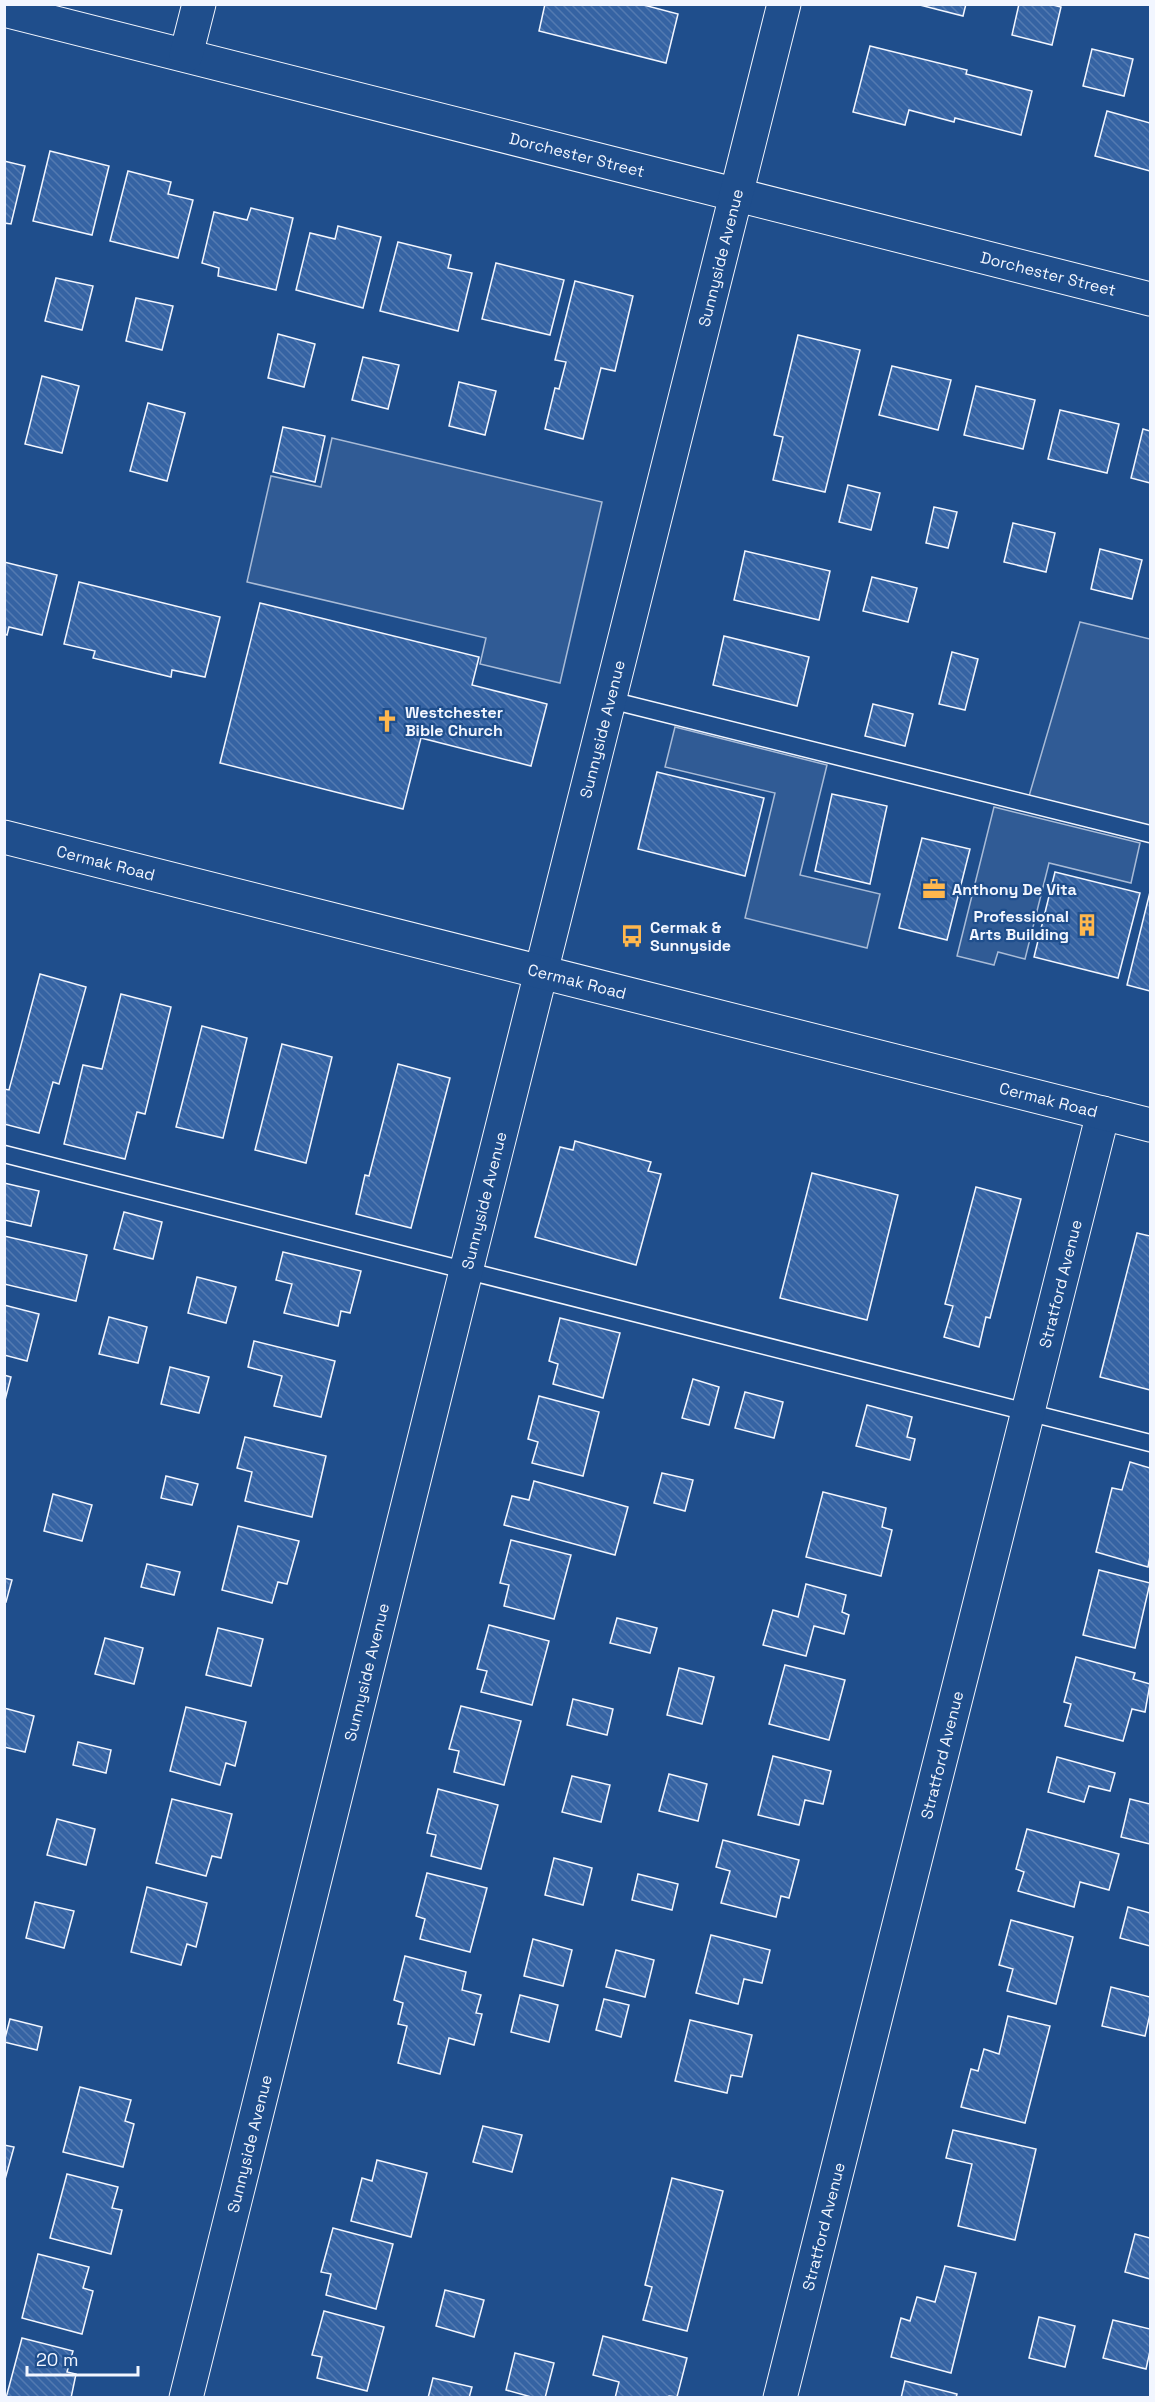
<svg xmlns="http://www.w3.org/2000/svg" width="1155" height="2402" font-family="'Space Grotesk',sans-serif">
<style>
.parking{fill:#305b95;stroke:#a8bbd7;stroke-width:1.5}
.building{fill:url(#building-back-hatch);stroke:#f2f6ff;stroke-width:1.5}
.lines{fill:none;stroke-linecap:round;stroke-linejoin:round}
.service-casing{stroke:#f2f6ff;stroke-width:19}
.minor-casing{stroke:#f2f6ff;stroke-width:35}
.primary-casing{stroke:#f2f6ff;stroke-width:35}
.service{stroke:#1f4e8c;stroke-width:16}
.minor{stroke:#1f4e8c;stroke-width:33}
.primary{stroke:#1f4e8c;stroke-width:33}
.labels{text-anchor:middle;stroke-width:4.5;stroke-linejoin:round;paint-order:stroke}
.street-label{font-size:16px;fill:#f2f6ff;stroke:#1f4e8c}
.poi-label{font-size:16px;font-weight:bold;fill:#f2f6ff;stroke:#1f4e8c;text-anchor:start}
</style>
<defs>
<pattern id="building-back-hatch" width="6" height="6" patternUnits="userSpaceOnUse" patternTransform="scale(1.5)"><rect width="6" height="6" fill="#3563a3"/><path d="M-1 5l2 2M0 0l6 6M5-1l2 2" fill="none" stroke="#537ab1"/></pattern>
</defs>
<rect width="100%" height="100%" fill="#1f4e8c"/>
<g class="parking">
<path d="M332,438L602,502L560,683L480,664L486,638L247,582L271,476L321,487Z"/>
<path d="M1080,622L1150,639V834L1027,803Z"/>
<path d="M675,727L827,765L800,875L880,894L867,948L745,918L775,793L665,767Z"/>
<path d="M994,807L1140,843L1131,883L1049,863L1025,959L998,952L994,965L957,956Z"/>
</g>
<g class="building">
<path d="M545,4H640L678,14L666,63L539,31Z"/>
<path d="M916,4H966L963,16Z"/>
<path d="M1019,4H1049L1061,7L1052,45L1012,35Z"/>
<path d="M870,46L967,70L966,74L1032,91L1021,135L955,118L954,122L909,110L905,125L853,112Z"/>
<path d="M1092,49L1133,59L1124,96L1083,86Z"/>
<path d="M1107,111L1150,123V171L1095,156Z"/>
<path d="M50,151L109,166L92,235L33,221Z"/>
<path d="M4,161L25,166L11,224L4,223Z"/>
<path d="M128,171L171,182L168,194L193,200L178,258L110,241Z"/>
<path d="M251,208L293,218L276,290L218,276L219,268L202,263L214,212L247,220Z"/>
<path d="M338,226L381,237L363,308L296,290L310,233L335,239Z"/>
<path d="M398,242L451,255L448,268L472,273L458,331L380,311Z"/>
<path d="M496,263L564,280L550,335L482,319Z"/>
<path d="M56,278L93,286L82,330L45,321Z"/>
<path d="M575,281L633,296L615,371L601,368L583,439L545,429L555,388L559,389L566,362L555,360Z"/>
<path d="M136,298L173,306L162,350L126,341Z"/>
<path d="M278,334L315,344L304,387L268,378Z"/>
<path d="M798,335L860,350L825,492L773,480L783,437L774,435Z"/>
<path d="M363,357L399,365L388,409L352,400Z"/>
<path d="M892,366L951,380L938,430L879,415Z"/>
<path d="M42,376L79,386L62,453L25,444Z"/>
<path d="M459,382L496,391L485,435L449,426Z"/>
<path d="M976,386L1035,400L1023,449L964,435Z"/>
<path d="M148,403L185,413L167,481L130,471Z"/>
<path d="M1060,410L1119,424L1107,473L1048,459Z"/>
<path d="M283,427L325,436L315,482L273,472Z"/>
<path d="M1143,429L1150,431V483L1131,478Z"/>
<path d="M848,485L880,493L871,530L839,522Z"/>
<path d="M934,507L957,512L948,548L926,543Z"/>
<path d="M1013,523L1055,533L1046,572L1004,562Z"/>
<path d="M1100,549L1142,560L1132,599L1091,589Z"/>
<path d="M745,551L830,571L819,620L734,600Z"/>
<path d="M4,562L57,575L42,635L9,627L7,635L4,634Z"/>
<path d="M872,577L917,588L908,622L863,611Z"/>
<path d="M79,582L220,617L205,677L172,670L171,677L93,658L95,651L64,644Z"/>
<path d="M260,603L479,657L472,685L547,704L531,766L421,738L403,809L220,763Z"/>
<path d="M724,636L809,657L797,706L713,685Z"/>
<path d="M952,652L978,659L965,710L939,704Z"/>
<path d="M873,704L913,714L905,746L865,736Z"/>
<path d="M657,772L764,798L745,876L638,849Z"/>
<path d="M832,794L887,806L870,884L815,871Z"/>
<path d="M922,838L970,849L947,940L899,928Z"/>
<path d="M1055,872L1140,893L1118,978L1034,957Z"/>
<path d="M1150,892V991L1127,985Z"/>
<path d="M40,974L86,987L59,1084L53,1082L39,1133L4,1124V1089L9,1090Z"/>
<path d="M121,994L171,1007L145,1114L137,1112L125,1159L64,1144L83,1065L102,1069Z"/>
<path d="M202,1026L247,1038L223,1138L176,1127Z"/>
<path d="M282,1044L332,1057L306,1163L255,1150Z"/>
<path d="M398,1064L450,1078L411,1228L356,1214L365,1175L369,1176Z"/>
<path d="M575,1141L651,1162L648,1171L661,1174L636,1265L535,1237L560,1147L573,1150Z"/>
<path d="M812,1173L898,1195L867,1320L780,1298Z"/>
<path d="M4,1183L39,1191L31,1226L4,1220Z"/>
<path d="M976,1187L1021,1199L990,1318L986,1317L979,1347L944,1337L953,1306L945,1304Z"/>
<path d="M124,1212L162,1222L153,1259L114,1249Z"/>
<path d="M1137,1233L1150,1236V1390L1100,1377Z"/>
<path d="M4,1236L87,1255L76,1301L4,1284Z"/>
<path d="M283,1252L361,1271L350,1313L341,1311L338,1326L284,1313L292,1284L276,1280Z"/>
<path d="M197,1277L236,1287L226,1323L188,1313Z"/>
<path d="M4,1305L39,1314L27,1361L4,1355Z"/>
<path d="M109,1317L147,1327L138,1363L99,1354Z"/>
<path d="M560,1318L620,1333L603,1398L553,1384L558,1364L549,1361Z"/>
<path d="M254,1341L335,1361L321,1417L274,1406L282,1376L248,1367Z"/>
<path d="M170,1367L209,1377L199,1413L161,1404Z"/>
<path d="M4,1375L11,1377L4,1404Z"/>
<path d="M693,1379L719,1387L709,1425L682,1418Z"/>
<path d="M745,1392L783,1402L774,1438L735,1428Z"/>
<path d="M539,1396L599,1412L583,1476L532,1463L538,1442L528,1439Z"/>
<path d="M867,1405L912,1417L907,1437L915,1439L910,1460L856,1446Z"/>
<path d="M245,1437L326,1456L312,1517L245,1501L252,1472L237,1468Z"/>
<path d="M1130,1462L1150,1468V1556L1148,1567L1096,1552L1112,1488L1122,1490Z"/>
<path d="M662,1473L693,1480L685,1511L654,1503Z"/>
<path d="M166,1476L198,1484L192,1505L161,1498Z"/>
<path d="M534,1481L628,1507L615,1555L504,1525L512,1496L529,1500Z"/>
<path d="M823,1492L886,1508L882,1527L892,1530L881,1576L806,1557Z"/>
<path d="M53,1494L92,1505L82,1541L44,1531Z"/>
<path d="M238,1526L299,1541L287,1584L278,1582L272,1603L222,1590Z"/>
<path d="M511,1540L571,1555L554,1619L504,1606L509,1585L500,1583Z"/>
<path d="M147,1564L180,1572L174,1595L141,1587Z"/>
<path d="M1099,1570L1150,1583L1135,1648L1083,1635Z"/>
<path d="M4,1578L12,1580L6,1602L4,1601Z"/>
<path d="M806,1584L846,1595L842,1612L849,1615L844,1634L814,1626L806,1656L763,1645L773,1610L798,1617Z"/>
<path d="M617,1618L657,1628L650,1653L610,1643Z"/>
<path d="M489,1625L549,1641L532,1705L481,1692L487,1671L477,1669Z"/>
<path d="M218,1628L263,1639L251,1686L206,1675Z"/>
<path d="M105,1638L143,1648L134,1684L95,1674Z"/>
<path d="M1076,1657L1135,1673L1133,1679L1150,1684L1145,1712L1132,1709L1123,1741L1065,1726L1071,1704L1064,1702Z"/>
<path d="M785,1665L845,1680L829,1740L769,1724Z"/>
<path d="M679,1668L714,1677L702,1724L667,1715Z"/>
<path d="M573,1699L613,1709L607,1735L567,1725Z"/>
<path d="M461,1706L521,1721L504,1785L454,1772L459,1751L449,1749Z"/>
<path d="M186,1707L246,1722L235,1766L226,1763L220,1785L170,1771Z"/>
<path d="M4,1708L34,1716L25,1752L4,1747Z"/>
<path d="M78,1742L111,1750L106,1773L73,1765Z"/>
<path d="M773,1756L831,1771L823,1804L805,1800L799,1825L758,1815Z"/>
<path d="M1057,1757L1115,1773L1110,1791L1089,1786L1084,1802L1048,1792Z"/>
<path d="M669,1774L707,1784L698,1821L659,1811Z"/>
<path d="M572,1776L610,1785L601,1822L562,1812Z"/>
<path d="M438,1789L498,1805L481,1869L431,1856L436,1835L427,1833Z"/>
<path d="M172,1799L232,1814L221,1858L212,1856L206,1876L156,1863Z"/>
<path d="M1130,1799L1150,1804V1844L1121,1837Z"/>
<path d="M57,1819L95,1829L86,1865L47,1855Z"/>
<path d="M1027,1829L1119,1854L1109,1890L1080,1882L1074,1907L1018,1891L1024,1872L1016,1869Z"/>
<path d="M723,1840L799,1860L789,1898L781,1896L776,1917L721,1903L730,1871L716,1867Z"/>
<path d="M554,1858L592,1868L583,1905L545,1895Z"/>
<path d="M427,1873L487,1888L470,1952L420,1939L425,1919L416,1916Z"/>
<path d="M638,1874L678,1884L672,1910L632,1900Z"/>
<path d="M147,1887L207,1903L196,1947L187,1944L181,1965L131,1952Z"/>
<path d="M35,1902L74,1911L64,1948L26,1938Z"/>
<path d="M1128,1907L1150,1913V1946L1120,1938Z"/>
<path d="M1011,1920L1073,1937L1056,2004L1007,1991L1013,1969L999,1965Z"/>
<path d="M711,1935L770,1950L762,1983L744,1979L738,2004L696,1993Z"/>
<path d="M533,1939L572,1950L563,1986L524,1976Z"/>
<path d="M616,1950L654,1960L645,1997L606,1987Z"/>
<path d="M405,1956L466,1972L462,1990L481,1995L476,2013L482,2014L474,2045L449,2038L440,2074L398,2063L407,2026L398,2024L403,2003L394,2000Z"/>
<path d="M1111,1987L1150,1997V2014L1145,2036L1102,2026Z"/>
<path d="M520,1995L558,2005L549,2042L511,2032Z"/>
<path d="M604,1999L629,2005L621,2037L596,2030Z"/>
<path d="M1008,2016L1050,2026L1025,2123L961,2107L971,2069L978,2071L984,2049L999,2054Z"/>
<path d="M10,2019L42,2027L37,2050L4,2042Z"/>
<path d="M690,2020L752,2035L742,2077L731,2075L727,2093L675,2081Z"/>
<path d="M80,2087L131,2100L125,2121L134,2124L123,2167L63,2152Z"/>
<path d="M483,2126L522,2135L512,2172L473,2162Z"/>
<path d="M953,2130L1036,2149L1015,2240L958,2226L972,2164L946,2158Z"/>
<path d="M4,2145L14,2147L4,2183Z"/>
<path d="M377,2160L427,2173L411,2237L351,2221L362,2178L372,2181Z"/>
<path d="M67,2174L118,2187L112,2208L122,2210L111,2254L50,2238Z"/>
<path d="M672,2178L723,2191L687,2331L643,2320L652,2287L645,2285Z"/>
<path d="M333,2228L393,2244L376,2309L326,2295L331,2274L321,2272Z"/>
<path d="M1135,2234L1150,2238V2279L1125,2272Z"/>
<path d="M38,2254L89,2267L83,2288L93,2291L82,2334L22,2318Z"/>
<path d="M945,2266L976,2273L951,2373L891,2357L901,2318L910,2321L917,2297L935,2302Z"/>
<path d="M445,2290L484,2300L474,2337L436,2326Z"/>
<path d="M324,2311L384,2327L367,2391L317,2378L322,2357L312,2355Z"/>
<path d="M1039,2317L1075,2326L1065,2367L1029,2358Z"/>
<path d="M1113,2320L1150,2329V2351L1146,2369L1103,2358Z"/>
<path d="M603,2336L687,2358L677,2397L669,2396L668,2398H615L619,2382L593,2375Z"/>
<path d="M22,2338L73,2351L67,2372L76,2374L71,2398H6Z"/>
<path d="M515,2353L554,2363L545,2398H535L506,2390Z"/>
<path d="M433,2378L472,2387L469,2398H428Z"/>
<path d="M905,2381L957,2394L956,2398H901Z"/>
</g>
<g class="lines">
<g class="service-casing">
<g id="service">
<path d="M610,700L1150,834"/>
<path d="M4,1154L1150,1443"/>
</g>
</g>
<g class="minor-casing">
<g id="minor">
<path id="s1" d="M4,10L1150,299"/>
<path d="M186,55L199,4"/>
<path id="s2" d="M186,2398L466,1271L784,4"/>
<path id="s3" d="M780,2398L1103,1113"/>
</g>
</g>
<g class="primary-casing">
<g id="primary">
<path id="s4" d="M4,837L1150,1125"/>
</g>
</g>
<use href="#service" class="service"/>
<use href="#minor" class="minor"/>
<use href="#primary" class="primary"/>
</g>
<defs>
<g id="church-bare" transform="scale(1.8)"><path d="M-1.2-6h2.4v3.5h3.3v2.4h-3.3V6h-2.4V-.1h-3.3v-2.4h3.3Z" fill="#ffb74d" stroke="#1f4e8c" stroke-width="2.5" paint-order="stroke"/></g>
<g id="office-bare" transform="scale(1.8)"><path d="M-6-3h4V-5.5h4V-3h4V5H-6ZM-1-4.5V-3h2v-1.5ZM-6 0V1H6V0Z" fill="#ffb74d" stroke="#1f4e8c" stroke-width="2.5" paint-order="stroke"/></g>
<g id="building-bare" transform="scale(1.8)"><path d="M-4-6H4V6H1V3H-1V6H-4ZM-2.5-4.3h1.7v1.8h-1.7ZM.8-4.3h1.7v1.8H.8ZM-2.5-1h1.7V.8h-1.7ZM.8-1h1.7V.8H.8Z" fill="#ffb74d" stroke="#1f4e8c" stroke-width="2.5" paint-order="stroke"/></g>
<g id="bus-bare" transform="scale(1.8)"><path d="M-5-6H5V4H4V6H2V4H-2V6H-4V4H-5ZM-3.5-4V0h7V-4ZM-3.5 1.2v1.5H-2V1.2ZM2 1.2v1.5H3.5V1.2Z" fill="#ffb74d" stroke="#1f4e8c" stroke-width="2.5" paint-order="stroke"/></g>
</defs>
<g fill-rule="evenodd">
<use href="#church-bare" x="387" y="721"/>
<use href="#office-bare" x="934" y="889"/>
<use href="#building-bare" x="1087" y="925"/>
<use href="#bus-bare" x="632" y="936"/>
</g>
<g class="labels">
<g class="street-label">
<text dy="6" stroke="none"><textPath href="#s1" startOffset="591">Dorchester Street</textPath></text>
<text dy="6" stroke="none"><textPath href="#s2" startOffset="2206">Sunnyside Avenue</textPath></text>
<text dy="6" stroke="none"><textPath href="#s1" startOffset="1077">Dorchester Street</textPath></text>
<text dy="6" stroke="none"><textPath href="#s2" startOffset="1720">Sunnyside Avenue</textPath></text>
<text dy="6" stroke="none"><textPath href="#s4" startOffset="105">Cermak Road</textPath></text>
<text dy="6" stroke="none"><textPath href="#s4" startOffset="591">Cermak Road</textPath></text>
<text dy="6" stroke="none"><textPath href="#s4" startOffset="1077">Cermak Road</textPath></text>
<text dy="6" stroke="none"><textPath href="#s2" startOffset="1234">Sunnyside Avenue</textPath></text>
<text dy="6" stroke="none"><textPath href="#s3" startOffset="1149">Stratford Avenue</textPath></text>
<text dy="6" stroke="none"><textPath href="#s2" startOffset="748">Sunnyside Avenue</textPath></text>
<text dy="6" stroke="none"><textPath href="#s3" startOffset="663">Stratford Avenue</textPath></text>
<text dy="6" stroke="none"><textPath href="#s2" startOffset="262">Sunnyside Avenue</textPath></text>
<text dy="6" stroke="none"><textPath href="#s3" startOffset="177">Stratford Avenue</textPath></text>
</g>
<g class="poi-label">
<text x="405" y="718">Westchester<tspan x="405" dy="18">Bible Church</tspan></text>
<text x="952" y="895">Anthony De Vita</text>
<text x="1069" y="922" text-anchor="end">Professional<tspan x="1069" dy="18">Arts Building</tspan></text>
<text x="650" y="933">Cermak &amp;<tspan x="650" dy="18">Sunnyside</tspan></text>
</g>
</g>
<rect width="1155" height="2402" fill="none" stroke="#f2f6ff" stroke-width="12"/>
<path d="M27 2366v9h111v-9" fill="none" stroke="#f2f6ff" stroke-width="3"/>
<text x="36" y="2366" font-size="18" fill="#f2f6ff" stroke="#1f4e8c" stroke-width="4.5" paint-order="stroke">20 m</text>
</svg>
